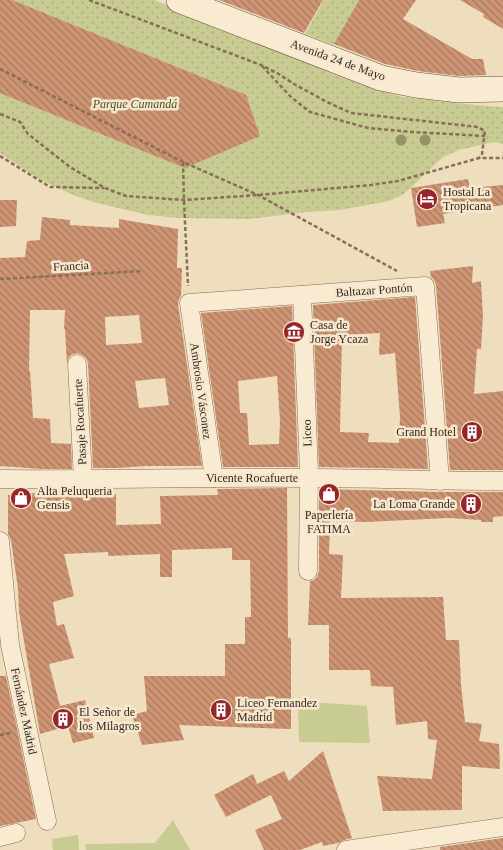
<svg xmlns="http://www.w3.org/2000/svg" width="503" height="850" font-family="Georgia,serif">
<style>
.grass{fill:url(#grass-dots)}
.garden{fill:#c9cc92}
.building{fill:url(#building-back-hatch);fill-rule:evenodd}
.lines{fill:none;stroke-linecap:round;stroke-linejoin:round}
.street-casing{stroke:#876e57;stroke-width:19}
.secondary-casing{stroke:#694f3a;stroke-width:26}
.path{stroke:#876e57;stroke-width:2.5;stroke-dasharray:4 2.5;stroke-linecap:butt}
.street{stroke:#f9ebd1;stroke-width:18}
.secondary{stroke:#f9ebd1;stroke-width:25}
.tree{fill:#939268}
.labels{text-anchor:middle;stroke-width:5;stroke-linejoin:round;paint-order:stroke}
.street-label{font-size:12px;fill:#36271c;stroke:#f6e8ce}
.park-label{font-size:12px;font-style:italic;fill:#495322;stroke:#f6e8ce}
.poi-label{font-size:12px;fill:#36271c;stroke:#f6e8ce;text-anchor:start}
</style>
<defs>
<pattern id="grass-dots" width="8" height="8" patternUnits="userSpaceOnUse" patternTransform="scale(1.25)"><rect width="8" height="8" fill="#c9cc92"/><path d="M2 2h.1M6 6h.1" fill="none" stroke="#adaf7d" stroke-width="1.8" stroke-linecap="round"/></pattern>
<pattern id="building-back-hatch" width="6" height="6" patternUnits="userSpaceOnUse" patternTransform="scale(1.25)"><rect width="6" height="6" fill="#ce9473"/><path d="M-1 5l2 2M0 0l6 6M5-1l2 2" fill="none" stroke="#a8795e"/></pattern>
</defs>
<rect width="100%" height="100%" fill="#eedebe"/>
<g class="grass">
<path d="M0,0H154L295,54L311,61L332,74L402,97L485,106L503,107V144L494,142L459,150L443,157L404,194L389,201L340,210L307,212L250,219L179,218L148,215L93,202L73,195L39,179L0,153Z"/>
<path d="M324,0H359L334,45L305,34Z"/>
</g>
<g class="garden">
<path d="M298,701L367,706L370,743L299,742Z"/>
<path d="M173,820L190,850H86L85,844L155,843Z"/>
<path d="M78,835L79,850H53L52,839Z"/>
</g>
<g class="building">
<path d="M0,0H12L246,95L260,136L185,168L0,93Z"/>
<path d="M219,0H323L304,33Z"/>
<path d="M359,0H416L403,19L472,59H483L486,75L460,76L418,71L385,64L334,44Z"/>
<path d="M460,0H503V29L483,17L484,14Z"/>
<path d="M468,179L470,188L503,185V205L443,214L445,223L417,227L411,188Z"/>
<path d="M0,200H17L16,226L0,227Z"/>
<path d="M42,217L70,220V225L119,228V219L178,229L177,268H182L181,296L179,299L178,304L202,466H146L118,468H93L88,363L86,358L82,355L77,353L71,355L68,359L67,364L65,329H64L65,310H30L29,371H30L33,418L50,419L51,443L71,444L72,469H42L0,466V258L25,257L27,241L40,240ZM139,315L142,343L106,345L105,317ZM165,378L169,405L139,408L135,381Z"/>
<path d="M473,266L472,283L481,281L483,316L481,349H477L474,394L503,391V470H450L436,285L434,280L431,277L430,271Z"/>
<path d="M415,297L428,469L319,467L313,305ZM380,333L379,355L395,353L400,417L399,443L368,442L369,433L340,432L342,335Z"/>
<path d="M292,306L298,467H223L201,313ZM277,376L280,421L279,444L249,445L247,413H240L238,381Z"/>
<path d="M287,488L288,638H291V729L179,725L184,740L142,745L132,715L147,711L144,676H225V644H245V617H251L250,560H232V548L172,550V577H160V554L108,556V552L64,554L74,596L53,602L57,626L64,624L74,658L49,664L60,706L85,700L94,738L73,743L68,726L40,734L19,612L18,589L11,540L8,534V495L76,490H106V494H116V525L161,524L160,496L218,495L217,489Z"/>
<path d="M319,489L440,492H503V516L493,517V522H481V520L448,518L367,522L330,521L329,554L343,555L341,598L443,597L446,640H459L461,685L465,722L482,724L479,741L499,744L500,769L462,766V810L383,811L377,776L432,779L437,740L428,739L427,721L396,725L393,687L371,686L370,670H329V625H308L310,581L314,580L317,577L319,571Z"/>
<path d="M0,676H6L36,819L0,826Z"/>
<path d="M323,751L352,838L344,840L338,843L323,846L322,842L300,850H264L255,830L282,819L271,795L226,817L214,795L253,774L257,784L284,771L289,781Z"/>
<path d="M503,838V850H440V847Z"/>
</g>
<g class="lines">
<g class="street-casing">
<g id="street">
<path d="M302,295L309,472L308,571"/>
<path d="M77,364L83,479"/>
<path d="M214,478L189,303L425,286L440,481"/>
<path d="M0,479C103,480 207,477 310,478C374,478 439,481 503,481"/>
<path d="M0,541L10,645L47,821"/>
<path d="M0,837L16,833"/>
<path d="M346,850L503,827"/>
</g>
</g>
<g class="secondary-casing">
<path id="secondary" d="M179,0L381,78L416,85L459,90L503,89"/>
</g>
<g class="path">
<path d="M89,0L261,65L277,73L294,84L327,102L351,113L478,127L485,131L482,154L479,158"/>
<path d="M262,66L291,97L310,112L368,128L413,132L485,136"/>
<path d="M0,69L183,162L258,195L397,271"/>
<path d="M0,114L20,122L28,134L70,167L105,188L126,196L184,200L258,195L371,185L398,181L479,158H503"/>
<path d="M0,156L50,187L104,188"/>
<path d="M183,162L184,200L188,286"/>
<path d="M0,279L143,271"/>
<path d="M0,735L11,733"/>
</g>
<use href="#street" class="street"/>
<use href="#secondary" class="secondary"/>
</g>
<g class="tree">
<circle cx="401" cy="140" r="5.5"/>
<circle cx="425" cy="140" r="5.5"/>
</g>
<defs>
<g id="hotel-disc" transform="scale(1.125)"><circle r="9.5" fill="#97252c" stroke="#f6e8ce"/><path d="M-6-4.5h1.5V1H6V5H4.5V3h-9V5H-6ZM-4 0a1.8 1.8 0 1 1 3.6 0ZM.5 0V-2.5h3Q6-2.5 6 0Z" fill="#fff"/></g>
<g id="museum-disc" transform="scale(1.125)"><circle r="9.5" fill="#97252c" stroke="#f6e8ce"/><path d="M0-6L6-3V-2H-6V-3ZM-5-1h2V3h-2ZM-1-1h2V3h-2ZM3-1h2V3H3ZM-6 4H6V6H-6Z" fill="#fff"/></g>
<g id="building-disc" transform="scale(1.125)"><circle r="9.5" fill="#97252c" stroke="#f6e8ce"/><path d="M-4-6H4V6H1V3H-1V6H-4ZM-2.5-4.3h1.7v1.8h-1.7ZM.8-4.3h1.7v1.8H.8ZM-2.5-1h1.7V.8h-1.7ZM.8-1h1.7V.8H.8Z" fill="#fff"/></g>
<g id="shop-disc" transform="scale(1.125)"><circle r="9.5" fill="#97252c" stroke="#f6e8ce"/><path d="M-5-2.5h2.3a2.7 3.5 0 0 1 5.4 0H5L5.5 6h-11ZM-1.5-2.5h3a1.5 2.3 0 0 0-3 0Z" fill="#fff"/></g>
</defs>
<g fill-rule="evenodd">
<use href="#hotel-disc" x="427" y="199"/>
<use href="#museum-disc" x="294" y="332"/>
<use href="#building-disc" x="472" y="432"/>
<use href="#shop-disc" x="329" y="494"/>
<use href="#shop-disc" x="21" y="498"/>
<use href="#building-disc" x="471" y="504"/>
<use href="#building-disc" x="221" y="710"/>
<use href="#building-disc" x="63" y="719"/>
</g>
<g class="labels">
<g class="street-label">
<text transform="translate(338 60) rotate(20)" y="4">Avenida 24 de Mayo</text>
<text transform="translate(71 266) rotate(-3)" y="4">Francia</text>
<text transform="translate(374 290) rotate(-4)" y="4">Baltazar Pontón</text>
<text transform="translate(201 391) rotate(82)" y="4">Ambrosio Vásconez</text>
<text transform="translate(80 422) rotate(-93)" y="4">Pasaje Rocafuerte</text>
<text transform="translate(307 433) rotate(-92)" y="4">Liceo</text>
<text x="252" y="482">Vicente Rocafuerte</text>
<text transform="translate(24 711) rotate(78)" y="4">Fernández Madrid</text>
</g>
<g class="park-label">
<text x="135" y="108">Parque Cumandá</text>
</g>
<g class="poi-label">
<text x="443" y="196">Hostal La<tspan x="443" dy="14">Tropicana</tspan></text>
<text x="310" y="329">Casa de<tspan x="310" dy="14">Jorge Ycaza</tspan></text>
<text x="456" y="436" text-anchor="end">Grand Hotel</text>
<text x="37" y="495">Alta Peluqueria<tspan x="37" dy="14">Gensis</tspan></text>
<text x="455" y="508" text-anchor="end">La Loma Grande</text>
<text x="329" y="519" text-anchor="middle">Paperlería<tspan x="329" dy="14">FATIMA</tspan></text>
<text x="237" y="707">Liceo Fernandez<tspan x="237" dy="14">Madrid</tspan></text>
<text x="79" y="716">El Señor de<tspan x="79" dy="14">los Milagros</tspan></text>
</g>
</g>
</svg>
